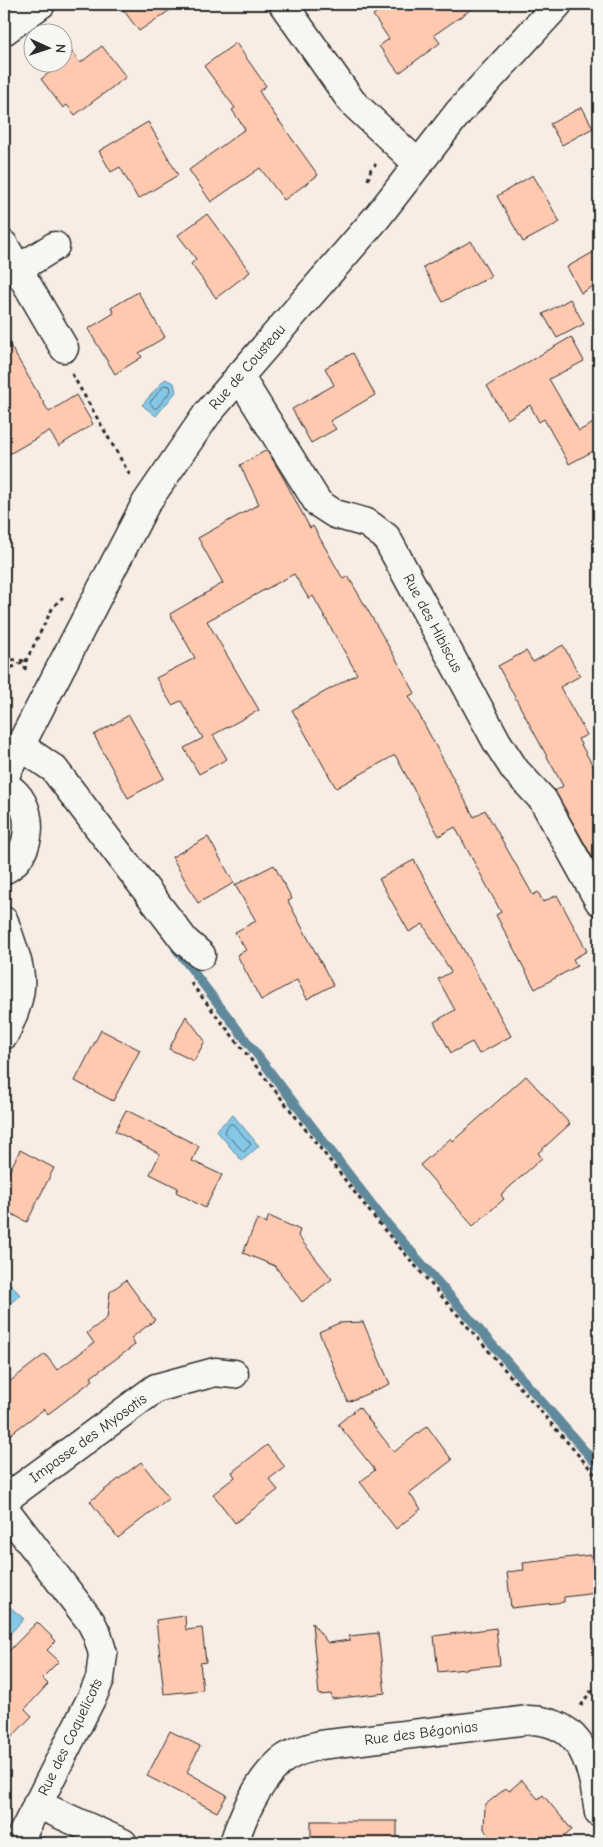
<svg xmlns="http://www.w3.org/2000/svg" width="603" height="1847" font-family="'Comic Neue',sans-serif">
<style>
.water{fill:#85c7e6;stroke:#61899b}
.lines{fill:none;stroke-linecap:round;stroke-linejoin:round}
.shore{stroke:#4f6976;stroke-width:1}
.stream{stroke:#61899b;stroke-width:9}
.building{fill:#ffc9b0;stroke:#2b2b2b}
.minor-casing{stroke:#2b2b2b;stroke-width:31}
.path{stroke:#2b2b2b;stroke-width:3;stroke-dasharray:4 4;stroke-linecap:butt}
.minor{stroke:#f6f6f2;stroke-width:28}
.labels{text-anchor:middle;stroke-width:4;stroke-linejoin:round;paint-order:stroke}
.street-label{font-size:15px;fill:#2b2b2b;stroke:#f6f6f2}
</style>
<rect width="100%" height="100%" fill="#f8ede5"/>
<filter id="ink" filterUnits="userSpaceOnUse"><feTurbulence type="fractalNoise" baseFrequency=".02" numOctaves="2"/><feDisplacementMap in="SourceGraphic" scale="10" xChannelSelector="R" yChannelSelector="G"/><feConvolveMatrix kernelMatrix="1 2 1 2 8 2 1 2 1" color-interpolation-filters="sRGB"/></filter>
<g filter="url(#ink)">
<g class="water">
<path d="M165,379L174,383L176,392L156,416L142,405Z"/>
<path d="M233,1115L259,1146L242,1161L216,1130Z"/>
<path d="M11,1284L20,1295L4,1309V1290Z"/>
<path d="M10,1607L24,1619L4,1640V1614Z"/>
</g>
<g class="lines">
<g class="shore">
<path d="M165,385L170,386L171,391L157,408H154L150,403Z"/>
<path d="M230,1124H233L251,1144L244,1152L224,1132Z"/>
</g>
<path class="stream" d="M176,949L384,1220L599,1467"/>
</g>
<g class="building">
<path d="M119,4H179L139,31Z"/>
<path d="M388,4H479L434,35L440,43L399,73L379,46L389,39L373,15Z"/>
<path d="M62,38L80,63L102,46L126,77L75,115L67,105L63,108L41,79L62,63Z"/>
<path d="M236,43L266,86L259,91L267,104L318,175L284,200L260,168L211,202L189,170L245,129L232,110L235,108L204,66Z"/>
<path d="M582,107L593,128L562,145L550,124Z"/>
<path d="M148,122L178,175L138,199L120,167L111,172L99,151Z"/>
<path d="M533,175L560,222L523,242L497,196Z"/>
<path d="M207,214L250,272L216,298L191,264L196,259L178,235Z"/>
<path d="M471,241L491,276L443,302L423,267Z"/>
<path d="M599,249V283L581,293L567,267Z"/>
<path d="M138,292L165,337L139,353L142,357L115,374L88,329L114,313L111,308Z"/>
<path d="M570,299L584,324L557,338L543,314Z"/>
<path d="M4,335L49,412L76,395L93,424L59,446L49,431L4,457Z"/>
<path d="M571,337L584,361L549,379L579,431L599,420V448L569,464L544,419L539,422L530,405L507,419L487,386Z"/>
<path d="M353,353L375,395L330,421L336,429L311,443L292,409L334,385L325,368Z"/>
<path d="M267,450L284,479L310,528L313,526L343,579L348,576L400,666L415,693L409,696L474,817L485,810L533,895L538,892L543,902L557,895L587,951L573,959L577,966L535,989L496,915L501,912L455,827L439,836L395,755L336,788L292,710L357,674L313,596L309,599L294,574L207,621L259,710L213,735L227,759L199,774L184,748L203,738L181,701L172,705L156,678L195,658L170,614L223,583L198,538L259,504L240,465Z"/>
<path d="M563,645L580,676L560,687L587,735L578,739L599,777V869L555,791L563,786L498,666L526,651L533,662Z"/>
<path d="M129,715L164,778L128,798L94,735Z"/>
<path d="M208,837L234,883L198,903L172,857Z"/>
<path d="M414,860L511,1036L479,1054L472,1042L451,1053L434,1022L455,1010L438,979L451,972L423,924L409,932L379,879Z"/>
<path d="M274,865L292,899L288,901L333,985L307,999L297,980L261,1000L237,955L246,950L235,932L256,921L235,885Z"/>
<path d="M186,1016L205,1041L194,1061L169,1049Z"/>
<path d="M101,1030L140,1050L113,1101L75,1081Z"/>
<path d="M526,1076L570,1124L538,1153L542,1158L501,1195L504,1199L473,1226L420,1165L451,1138L453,1141Z"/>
<path d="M126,1110L199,1146L192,1161L222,1175L205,1208L176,1192L178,1188L150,1174L160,1154L115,1131Z"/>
<path d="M20,1150L54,1168L27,1222L4,1210V1182Z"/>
<path d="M269,1216L300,1230L298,1236L332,1279L302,1302L275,1266L243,1253L257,1219L266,1223Z"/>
<path d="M126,1280L155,1320L131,1338L135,1345L91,1377L93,1380L48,1414L44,1409L4,1439V1386L45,1354L57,1370L94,1343L87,1333L107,1318L110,1292Z"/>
<path d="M363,1322L390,1384L348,1402L319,1332L339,1323Z"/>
<path d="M359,1407L394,1452L427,1426L452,1460L409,1493L421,1509L396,1529L360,1482L375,1470L338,1424Z"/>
<path d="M267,1445L285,1467L269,1479L278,1490L235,1523L213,1494L235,1477L232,1472Z"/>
<path d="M141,1462L169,1498L118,1538L90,1501Z"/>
<path d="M591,1555L596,1593L564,1597V1602L511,1608L507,1572L524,1570L523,1563Z"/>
<path d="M185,1616L186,1630L202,1628L206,1662L200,1663L203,1690L164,1694L156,1620Z"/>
<path d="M37,1622L56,1641L47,1650L59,1661L42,1678L48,1684L25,1709L32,1716L4,1745V1656Z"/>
<path d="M312,1623L328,1643L350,1640L349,1636L378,1633L385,1693L332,1699L331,1694L319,1695Z"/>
<path d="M496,1628L500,1665L438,1672L434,1636Z"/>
<path d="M170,1731L200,1746L187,1772L227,1795L217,1812L147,1776Z"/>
<path d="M522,1780L538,1799L543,1795L572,1830L556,1843H495L484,1829L485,1805L506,1788L509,1791Z"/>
<rect x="311" y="1821" width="86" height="22"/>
</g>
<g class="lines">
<g class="minor-casing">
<g id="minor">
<path d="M283,4L352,102L417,163"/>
<path d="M4,31L41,4"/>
<path d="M4,245L64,348"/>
<path d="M18,269L55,246"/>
<path d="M239,376L318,503L335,514L367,523L386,537L497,742L515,770L543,800L599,901"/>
<path d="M19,745L54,769L185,941L201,955"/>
<path d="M4,777L146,503L207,414L378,216L458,113L558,4"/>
<path d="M4,784C8,787 13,791 16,794C36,816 30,857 4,870"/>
<path d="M4,921C21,973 30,983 4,1035"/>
<path d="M4,1500L156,1388L215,1372L234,1374"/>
<path d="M4,1508L91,1622L97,1634L103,1654L100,1679L94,1693L18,1843"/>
<path d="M37,1804L123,1843"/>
<path d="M234,1843C242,1817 257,1784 277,1765C288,1753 305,1749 320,1745L529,1720C584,1721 593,1767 599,1813"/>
</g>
</g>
<g class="path">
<path d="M368,180L371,169L376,164"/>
<path d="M72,374L131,477"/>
<path d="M4,659L26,661"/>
<path d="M25,670L26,661L53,607L63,597"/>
<path d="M4,671L26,661"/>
<path d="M191,983L381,1226L599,1479"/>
<path d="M581,1706L590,1692L599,1691"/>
</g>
<use href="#minor" class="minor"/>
</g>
</g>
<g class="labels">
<g class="street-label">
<text transform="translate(247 367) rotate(-49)" y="5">Rue de Cousteau</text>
<text transform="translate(433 623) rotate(62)" y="5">Rue des Hibiscus</text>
<text transform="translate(88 1438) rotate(-36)" y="5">Impasse des Myosotis</text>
<text transform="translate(421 1733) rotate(-7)" y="5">Rue des Bégonias</text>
<text transform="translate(70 1737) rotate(-64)" y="5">Rue des Coquelicots</text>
</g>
</g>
<rect width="603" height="1847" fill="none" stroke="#f6f6f2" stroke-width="20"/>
<rect x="10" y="10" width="583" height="1827" fill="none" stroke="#2b2b2b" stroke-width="2" filter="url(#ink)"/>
<g transform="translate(48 48) rotate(93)"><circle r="24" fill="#f6f6f2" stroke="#a5a5a2"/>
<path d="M0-4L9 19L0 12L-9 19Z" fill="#2b2b2b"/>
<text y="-8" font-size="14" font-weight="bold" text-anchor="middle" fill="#2b2b2b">N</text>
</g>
</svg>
